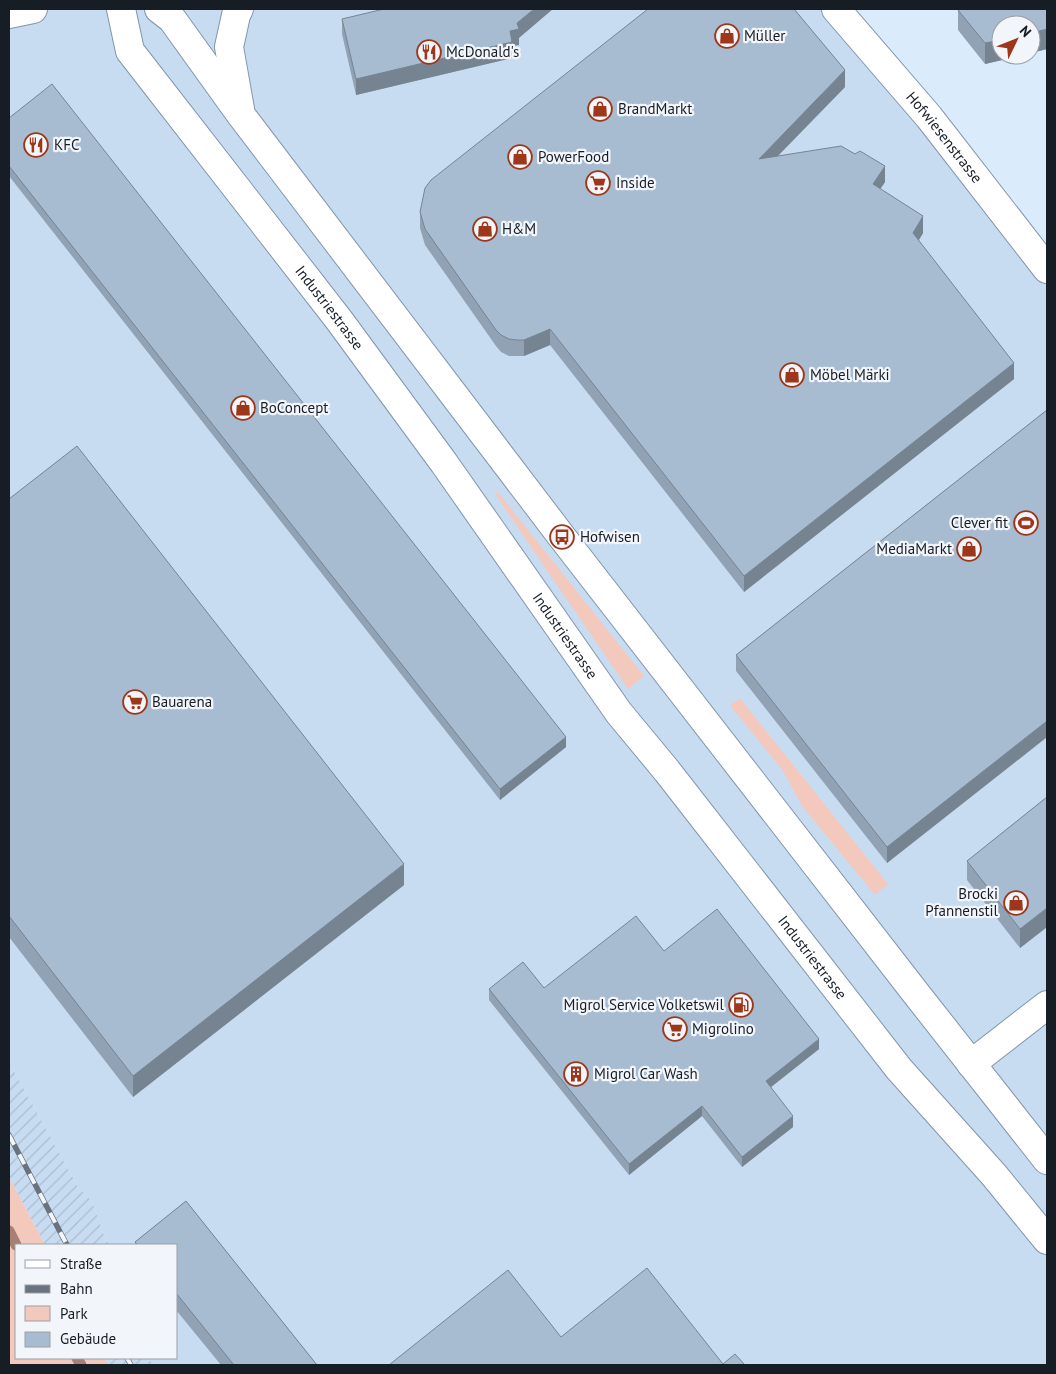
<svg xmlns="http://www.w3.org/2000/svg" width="1056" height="1374" font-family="'PT Sans',sans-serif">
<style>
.built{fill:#c8dcf1}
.industrial{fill:url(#industrial-furrows)}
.green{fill:#f3c9be}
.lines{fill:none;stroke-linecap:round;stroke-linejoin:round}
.stream{stroke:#a87f74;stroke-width:11}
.street-casing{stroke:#8295aa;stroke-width:30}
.secondary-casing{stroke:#8295aa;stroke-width:30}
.street{stroke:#fff;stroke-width:28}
.secondary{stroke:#fff;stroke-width:28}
.rail-casing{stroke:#68737f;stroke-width:5.5}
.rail{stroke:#f2f6fb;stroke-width:4;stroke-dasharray:11;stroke-linecap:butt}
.wall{fill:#90a2b4}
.shaded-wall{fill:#768492}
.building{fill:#a8bcd1;stroke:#768492}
.labels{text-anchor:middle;stroke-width:4.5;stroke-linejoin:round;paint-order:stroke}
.poi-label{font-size:15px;fill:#161d25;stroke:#f2f6fb;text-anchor:start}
.street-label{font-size:15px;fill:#161d25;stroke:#f2f6fb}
</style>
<defs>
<pattern id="industrial-furrows" width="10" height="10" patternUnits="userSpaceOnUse" patternTransform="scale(1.25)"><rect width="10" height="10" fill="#c8dcf1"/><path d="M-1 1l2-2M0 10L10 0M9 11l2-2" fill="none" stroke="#abbcce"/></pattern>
</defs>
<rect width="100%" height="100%" fill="#daebfc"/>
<path class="built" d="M33,9H836L1047,269V1365H153L149,1358H176V1245H109L104,1235L92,1201L78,1187L9,1062V14Z"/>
<g class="industrial">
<path d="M9,1062L78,1187L92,1201L104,1235L109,1245H45L9,1177Z"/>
<path d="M105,1358H149L153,1365H109Z"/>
</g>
<g class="green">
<path d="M498,492L644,676L628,689L495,494Z"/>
<path d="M740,698L888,884L875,895L802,806L783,771L732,708L731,705Z"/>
<path d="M9,1177L45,1245H16V1358H105L109,1365H9Z"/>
</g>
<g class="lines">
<g class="stream">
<path d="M9,1231L16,1245"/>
<path d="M77,1358L81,1365"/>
</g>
<g class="street-casing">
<path id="street" d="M9,14L33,9"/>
</g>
<g class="secondary-casing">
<g id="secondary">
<path id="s1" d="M121,9L130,51L339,320L444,463L619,713L667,771L899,1069L994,1175L1047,1240"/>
<path d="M159,9L172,19L241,115L562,537L918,996L1047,1160"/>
<path d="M239,9L236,15L229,47L240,109"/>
<path id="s2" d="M836,9L929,117L1047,269"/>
<path d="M971,1064L1047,1005"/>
</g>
</g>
<use href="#street" class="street"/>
<use href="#secondary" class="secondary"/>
<g class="rail-casing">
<g id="rail">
<path d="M9,1135L67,1245"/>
<path d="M127,1358L131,1365"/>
</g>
</g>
<use href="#rail" class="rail"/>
</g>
<g class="wall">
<path d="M1047,9V49L1031,53V25L1001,55H1023L985,64L958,30V10Z"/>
<path d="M342,19L519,38V45L512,46V58L356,95L342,34Z"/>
<path d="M845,87L778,156L885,182L880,189L923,233L918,241L1014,379L744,592L550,345L524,356H509L501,352L496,346L425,245L420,228V212Z"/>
<path d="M9,118L566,747L500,800L9,176Z"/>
<path d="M1047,410V737L887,863L736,671V655Z"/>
<path d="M9,499L404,885L133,1097L9,937Z"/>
<path d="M1047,797V927L1020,948L967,880V861Z"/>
<path d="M664,951L819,1049L771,1087L793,1127L742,1167L702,1116L629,1175L489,1000V989L544,988Z"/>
<path d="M186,1201L317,1365H221L176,1310V1245H135V1242Z"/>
</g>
<g class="shaded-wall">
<path d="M534,9H553L519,38V45L512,46V58L356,95V79L510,31L517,23Z"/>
<path d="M1047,29V49L1031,53V33Z"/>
<path d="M1001,40V55H1023L985,64V43Z"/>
<path d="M845,70V87L759,175V159Z"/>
<path d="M885,166V182L873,200V184Z"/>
<path d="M923,216V233L913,250V233Z"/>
<path d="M550,329V345L524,356V340Z"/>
<path d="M1014,363V379L744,592V576Z"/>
<path d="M1047,721V737L887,863V847Z"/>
<path d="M566,737V747L500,800V789Z"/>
<path d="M404,864V885L133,1097V1076Z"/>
<path d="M1047,908V927L1020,948V929Z"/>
<path d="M819,1039V1049L766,1091V1081Z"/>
<path d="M702,1106V1116L629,1175V1164Z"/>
<path d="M793,1116V1127L742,1167V1157Z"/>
</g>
<g class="building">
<path d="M384,9H534L517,23L519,29L510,31L512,42L356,79L342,19Z"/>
<path d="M648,9H794L845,70L759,159L841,146L855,154L860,151L885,166L873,184L923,216L913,233L1014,363L744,576L550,329L524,340H517L509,339L501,335L496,330L425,229L420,212L425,188L431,180Z"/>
<path d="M963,9H1047V29L1031,33V25H1001V40L985,43L958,10Z"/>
<path d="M52,84L566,737L500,789L9,166V118Z"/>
<path d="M1047,410V721L887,847L736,655Z"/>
<path d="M77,446L404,864L133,1076L9,916V499Z"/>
<path d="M1047,797V908L1020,929L967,861Z"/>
<path d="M717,909L819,1039L766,1081L793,1116L742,1157L702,1106L629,1164L489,989L523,962L544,988L636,916L664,951Z"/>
<path d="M186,1201L317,1365H234L176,1293V1245H138L135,1242Z"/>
<path d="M647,1268L723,1364L735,1354L745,1365H389L508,1270L561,1337Z"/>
</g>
<defs>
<g id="shop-ring" transform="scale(1.25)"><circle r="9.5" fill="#f2f6fb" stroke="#9e3619" stroke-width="1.5"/><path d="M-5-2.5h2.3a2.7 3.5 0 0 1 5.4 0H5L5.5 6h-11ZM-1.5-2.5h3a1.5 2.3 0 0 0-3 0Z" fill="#9e3619"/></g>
<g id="restaurant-ring" transform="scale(1.25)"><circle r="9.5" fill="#f2f6fb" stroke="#9e3619" stroke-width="1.5"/><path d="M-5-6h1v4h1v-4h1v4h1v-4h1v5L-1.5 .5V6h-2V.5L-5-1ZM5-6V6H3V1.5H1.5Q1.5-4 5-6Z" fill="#9e3619"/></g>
<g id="supermarket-ring" transform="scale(1.25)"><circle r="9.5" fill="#f2f6fb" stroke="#9e3619" stroke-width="1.5"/><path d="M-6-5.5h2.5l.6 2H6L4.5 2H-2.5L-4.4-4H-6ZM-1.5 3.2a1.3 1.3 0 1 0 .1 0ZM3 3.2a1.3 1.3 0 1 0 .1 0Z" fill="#9e3619"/></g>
<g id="stadium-ring" transform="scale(1.25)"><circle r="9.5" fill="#f2f6fb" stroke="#9e3619" stroke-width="1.5"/><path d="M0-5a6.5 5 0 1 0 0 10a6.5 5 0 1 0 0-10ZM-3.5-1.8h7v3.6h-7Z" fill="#9e3619"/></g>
<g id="bus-ring" transform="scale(1.25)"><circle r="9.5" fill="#f2f6fb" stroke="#9e3619" stroke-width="1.5"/><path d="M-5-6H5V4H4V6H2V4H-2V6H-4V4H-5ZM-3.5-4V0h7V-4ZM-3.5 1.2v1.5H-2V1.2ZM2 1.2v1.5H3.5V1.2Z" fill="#9e3619"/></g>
<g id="fuel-ring" transform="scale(1.25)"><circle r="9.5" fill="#f2f6fb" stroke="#9e3619" stroke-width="1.5"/><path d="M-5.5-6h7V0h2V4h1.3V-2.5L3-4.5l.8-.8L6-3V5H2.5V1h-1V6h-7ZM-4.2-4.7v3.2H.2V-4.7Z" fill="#9e3619"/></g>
<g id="building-ring" transform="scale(1.25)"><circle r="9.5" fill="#f2f6fb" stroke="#9e3619" stroke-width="1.5"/><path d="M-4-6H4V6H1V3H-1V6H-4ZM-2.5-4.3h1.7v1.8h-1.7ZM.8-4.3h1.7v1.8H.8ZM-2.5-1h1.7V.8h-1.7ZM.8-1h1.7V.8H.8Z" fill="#9e3619"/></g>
</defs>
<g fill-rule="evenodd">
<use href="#shop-ring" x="727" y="36"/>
<use href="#restaurant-ring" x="429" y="52"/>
<use href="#shop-ring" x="600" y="109"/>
<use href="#restaurant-ring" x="36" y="145"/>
<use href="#shop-ring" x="520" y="157"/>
<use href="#supermarket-ring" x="598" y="183"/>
<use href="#shop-ring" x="485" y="229"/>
<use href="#shop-ring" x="792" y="375"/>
<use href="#shop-ring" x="243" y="408"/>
<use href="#stadium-ring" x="1026" y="523"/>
<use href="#bus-ring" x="562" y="537"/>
<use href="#shop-ring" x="969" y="549"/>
<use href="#supermarket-ring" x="135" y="702"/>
<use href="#shop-ring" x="1016" y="903"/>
<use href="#fuel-ring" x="741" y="1005"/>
<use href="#supermarket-ring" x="675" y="1029"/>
<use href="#building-ring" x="576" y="1074"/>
</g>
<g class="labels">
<g class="poi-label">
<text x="744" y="41">Müller</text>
<text x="446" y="57">McDonald's</text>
<text x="618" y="114">BrandMarkt</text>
<text x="54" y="150">KFC</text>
<text x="538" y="162">PowerFood</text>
<text x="616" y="188">Inside</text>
<text x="502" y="234">H&amp;M</text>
<text x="810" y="380">Möbel Märki</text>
<text x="260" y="413">BoConcept</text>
<text x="1008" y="528" text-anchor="end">Clever fit</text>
<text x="580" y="542">Hofwisen</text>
<text x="952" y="554" text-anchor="end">MediaMarkt</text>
<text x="152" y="707">Bauarena</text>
<text x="998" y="899" text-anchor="end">Brocki<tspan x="998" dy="17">Pfannenstil</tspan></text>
<text x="724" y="1010" text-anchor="end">Migrol Service Volketswil</text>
<text x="692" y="1034">Migrolino</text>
<text x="594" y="1079">Migrol Car Wash</text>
</g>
<g class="street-label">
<text dy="5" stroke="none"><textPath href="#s2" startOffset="168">Hofwiesenstrasse</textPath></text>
<text dy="5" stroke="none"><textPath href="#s1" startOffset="368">Industriestrasse</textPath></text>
<text dy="5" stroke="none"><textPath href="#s1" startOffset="772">Industriestrasse</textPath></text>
<text dy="5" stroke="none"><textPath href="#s1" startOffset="1178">Industriestrasse</textPath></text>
</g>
</g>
<rect width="1056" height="1374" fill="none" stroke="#161d25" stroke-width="20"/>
<rect x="15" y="1244" width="162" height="115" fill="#f2f6fb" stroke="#9a9fa5"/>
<rect x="25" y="1260" width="25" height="8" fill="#ffffff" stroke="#9a9fa5"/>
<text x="60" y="1269" font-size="15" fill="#161d25">Straße</text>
<rect x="25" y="1285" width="25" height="8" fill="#68737f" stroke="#9a9fa5"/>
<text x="60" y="1294" font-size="15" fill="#161d25">Bahn</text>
<rect x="25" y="1306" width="25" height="15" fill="#f3c9be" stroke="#9a9fa5"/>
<text x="60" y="1319" font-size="15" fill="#161d25">Park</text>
<rect x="25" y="1332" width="25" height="15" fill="#a8bcd1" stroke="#9a9fa5"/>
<text x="60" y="1344" font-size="15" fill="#161d25">Gebäude</text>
<g transform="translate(1016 40) rotate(47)"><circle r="24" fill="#f2f6fb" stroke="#9a9fa5"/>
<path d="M0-4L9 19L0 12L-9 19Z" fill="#9e3619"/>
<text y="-8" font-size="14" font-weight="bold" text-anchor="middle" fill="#161d25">N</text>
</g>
</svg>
